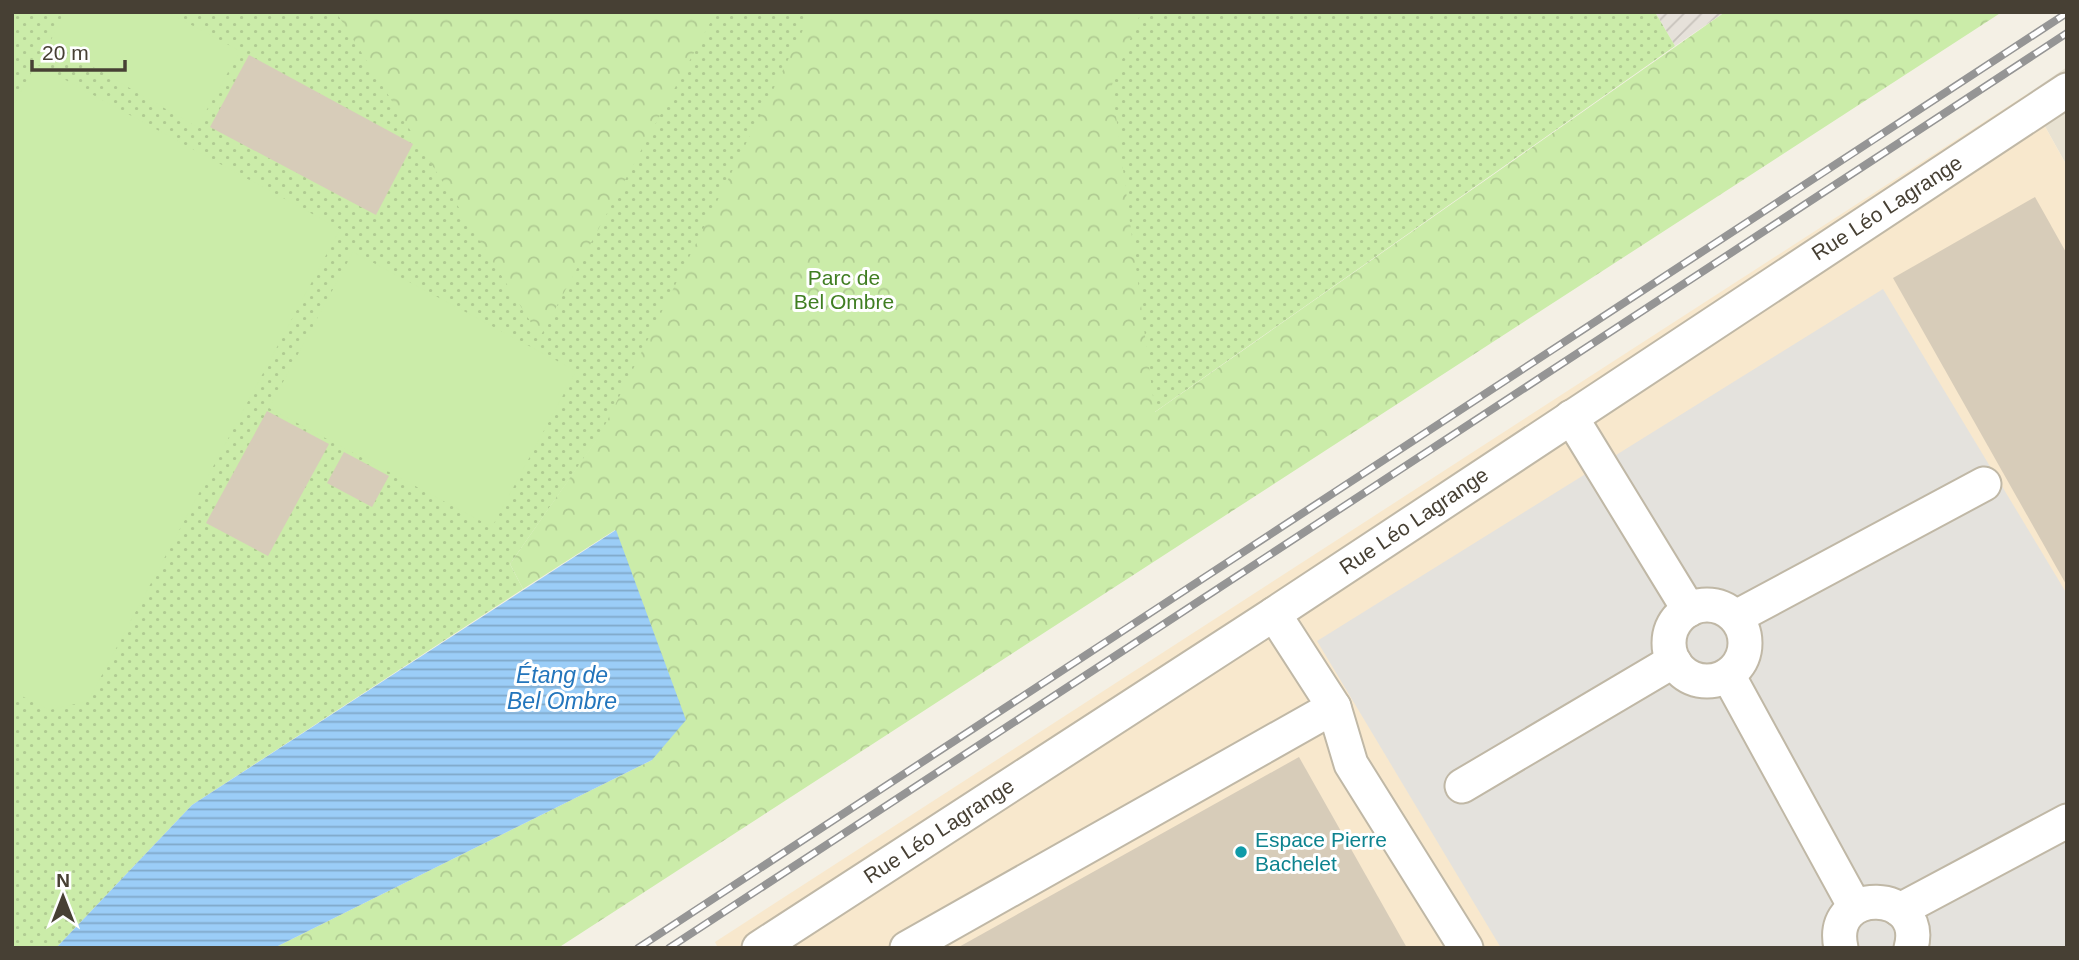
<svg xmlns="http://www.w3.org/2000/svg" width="2079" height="960" font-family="Arial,sans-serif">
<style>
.residential{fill:#e8e2d2}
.commercial{fill:#f8e8cd}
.industrial{fill:url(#industrial-furrows)}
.green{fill:url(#green-dots)}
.forest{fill:url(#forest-crowns)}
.pitch{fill:#cbeca9}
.parking{fill:#e4e2dd}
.water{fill:url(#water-rules)}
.building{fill:#d7ccb9}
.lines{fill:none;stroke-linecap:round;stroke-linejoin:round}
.minor-casing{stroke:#c0b8a6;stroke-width:37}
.minor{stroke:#fff;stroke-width:33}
.rail-casing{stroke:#959595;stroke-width:8}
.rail{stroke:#fff;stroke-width:5;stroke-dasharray:16;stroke-linecap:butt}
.culture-dot{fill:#0f9aa8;stroke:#fff;stroke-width:2.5}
.labels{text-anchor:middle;stroke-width:6;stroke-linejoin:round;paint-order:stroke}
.street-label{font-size:21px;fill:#474034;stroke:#fff}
.park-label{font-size:21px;fill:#407e22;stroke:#fff}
.culture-label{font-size:21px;fill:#0d838f;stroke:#fff;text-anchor:start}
.water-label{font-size:23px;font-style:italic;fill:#2375bc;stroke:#fff}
</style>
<defs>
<pattern id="industrial-furrows" width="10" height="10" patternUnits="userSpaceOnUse" patternTransform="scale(1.75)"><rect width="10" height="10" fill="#e6e1da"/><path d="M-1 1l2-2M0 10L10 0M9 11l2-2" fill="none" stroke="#c7c2bc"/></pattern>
<pattern id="green-dots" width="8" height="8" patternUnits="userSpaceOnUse" patternTransform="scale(1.75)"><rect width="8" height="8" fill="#cbeca9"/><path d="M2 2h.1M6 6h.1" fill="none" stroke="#b0cb92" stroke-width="1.8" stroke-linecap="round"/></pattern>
<pattern id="forest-crowns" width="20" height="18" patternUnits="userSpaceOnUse" patternTransform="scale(1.75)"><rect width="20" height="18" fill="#cbeca9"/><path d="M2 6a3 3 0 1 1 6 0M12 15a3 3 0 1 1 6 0" fill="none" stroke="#b0cb92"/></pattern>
<pattern id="water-rules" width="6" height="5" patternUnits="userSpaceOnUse" patternTransform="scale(1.75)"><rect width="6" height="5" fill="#9bcdf7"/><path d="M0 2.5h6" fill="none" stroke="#80a8c9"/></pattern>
</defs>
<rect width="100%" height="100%" fill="#f4f0e5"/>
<path class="residential" d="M2067,67V166L2027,94Z"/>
<path class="commercial" d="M2027,94L2067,166V948H718L715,942Z"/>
<path class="industrial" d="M1655,12H1725L1675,46Z"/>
<path class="green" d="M12,12H1655L1675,46L794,666L601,434L510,564L523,589L192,805L56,948H12Z"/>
<g class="forest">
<path d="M336,12H716L540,337Z"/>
<path d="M812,12H1141L1112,85L1155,412L1725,12H2002L558,948H274L652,760L615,530L523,589L510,564L601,433Z"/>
</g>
<g class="pitch">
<path d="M64,12H167L240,51L197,127L50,42Z"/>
<path d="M36,64L340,229L88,701L49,710L12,691V108Z"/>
<path d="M353,252L576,371L492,527L269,408Z"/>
</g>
<path class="parking" d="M1883,289L2067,594V948H1501L1317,641Z"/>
<path class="water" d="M616,530L686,720L652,760L274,948H56L192,805Z"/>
<g class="building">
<path d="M249,55L413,144L376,215L210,127Z"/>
<path d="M2035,197L2067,254V586L1893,278Z"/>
<path d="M267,411L329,444L268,556L206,523Z"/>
<path d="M344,452L389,476L372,507L327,483Z"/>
<path d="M1299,757L1407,948H957Z"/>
</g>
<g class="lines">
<g class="minor-casing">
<g id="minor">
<path d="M1571,417L1689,610"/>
<circle cx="1707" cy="643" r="38"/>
<path d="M1274,614L1334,707L1351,764L1466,948"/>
<path d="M1736,617L1984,484"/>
<path d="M1728,675L1855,907"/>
<path d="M1462,786L1665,666L1675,663"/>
<path d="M1900,910L2067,821"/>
<path d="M759,948L1274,614L2067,90"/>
<path d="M907,948L1334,707"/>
<path d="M1841,948C1827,885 1927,889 1911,948"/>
</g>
</g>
<use href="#minor" class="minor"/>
<g class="rail-casing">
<g id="rail">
<path d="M638,948L2067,13"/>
<path d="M669,948L2067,33"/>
</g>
</g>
<use href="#rail" class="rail"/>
</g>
<circle class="culture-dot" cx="1241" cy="852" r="7"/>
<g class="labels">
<g class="street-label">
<text transform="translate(1887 208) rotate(-33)" y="7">Rue Léo Lagrange</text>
<text transform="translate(1414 521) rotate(-34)" y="7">Rue Léo Lagrange</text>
<text transform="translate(939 831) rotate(-33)" y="7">Rue Léo Lagrange</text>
</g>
<g class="park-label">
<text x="844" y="285">Parc de<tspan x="844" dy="24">Bel Ombre</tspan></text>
</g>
<g class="culture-label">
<text x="1255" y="847">Espace Pierre<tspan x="1255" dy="24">Bachelet</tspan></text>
</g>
<g class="water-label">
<text x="562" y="683">Étang de<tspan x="562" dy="26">Bel Ombre</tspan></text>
</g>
</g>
<rect width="2079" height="960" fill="none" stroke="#474034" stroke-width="28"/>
<g transform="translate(63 897)" stroke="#ffffff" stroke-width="5" paint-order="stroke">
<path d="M0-5L12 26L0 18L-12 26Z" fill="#474034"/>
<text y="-10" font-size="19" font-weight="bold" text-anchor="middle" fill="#474034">N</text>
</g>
<path d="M32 60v10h93v-10" fill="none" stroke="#474034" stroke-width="3.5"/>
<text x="42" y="60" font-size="21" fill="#474034" stroke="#ffffff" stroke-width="5" paint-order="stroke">20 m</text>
</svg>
